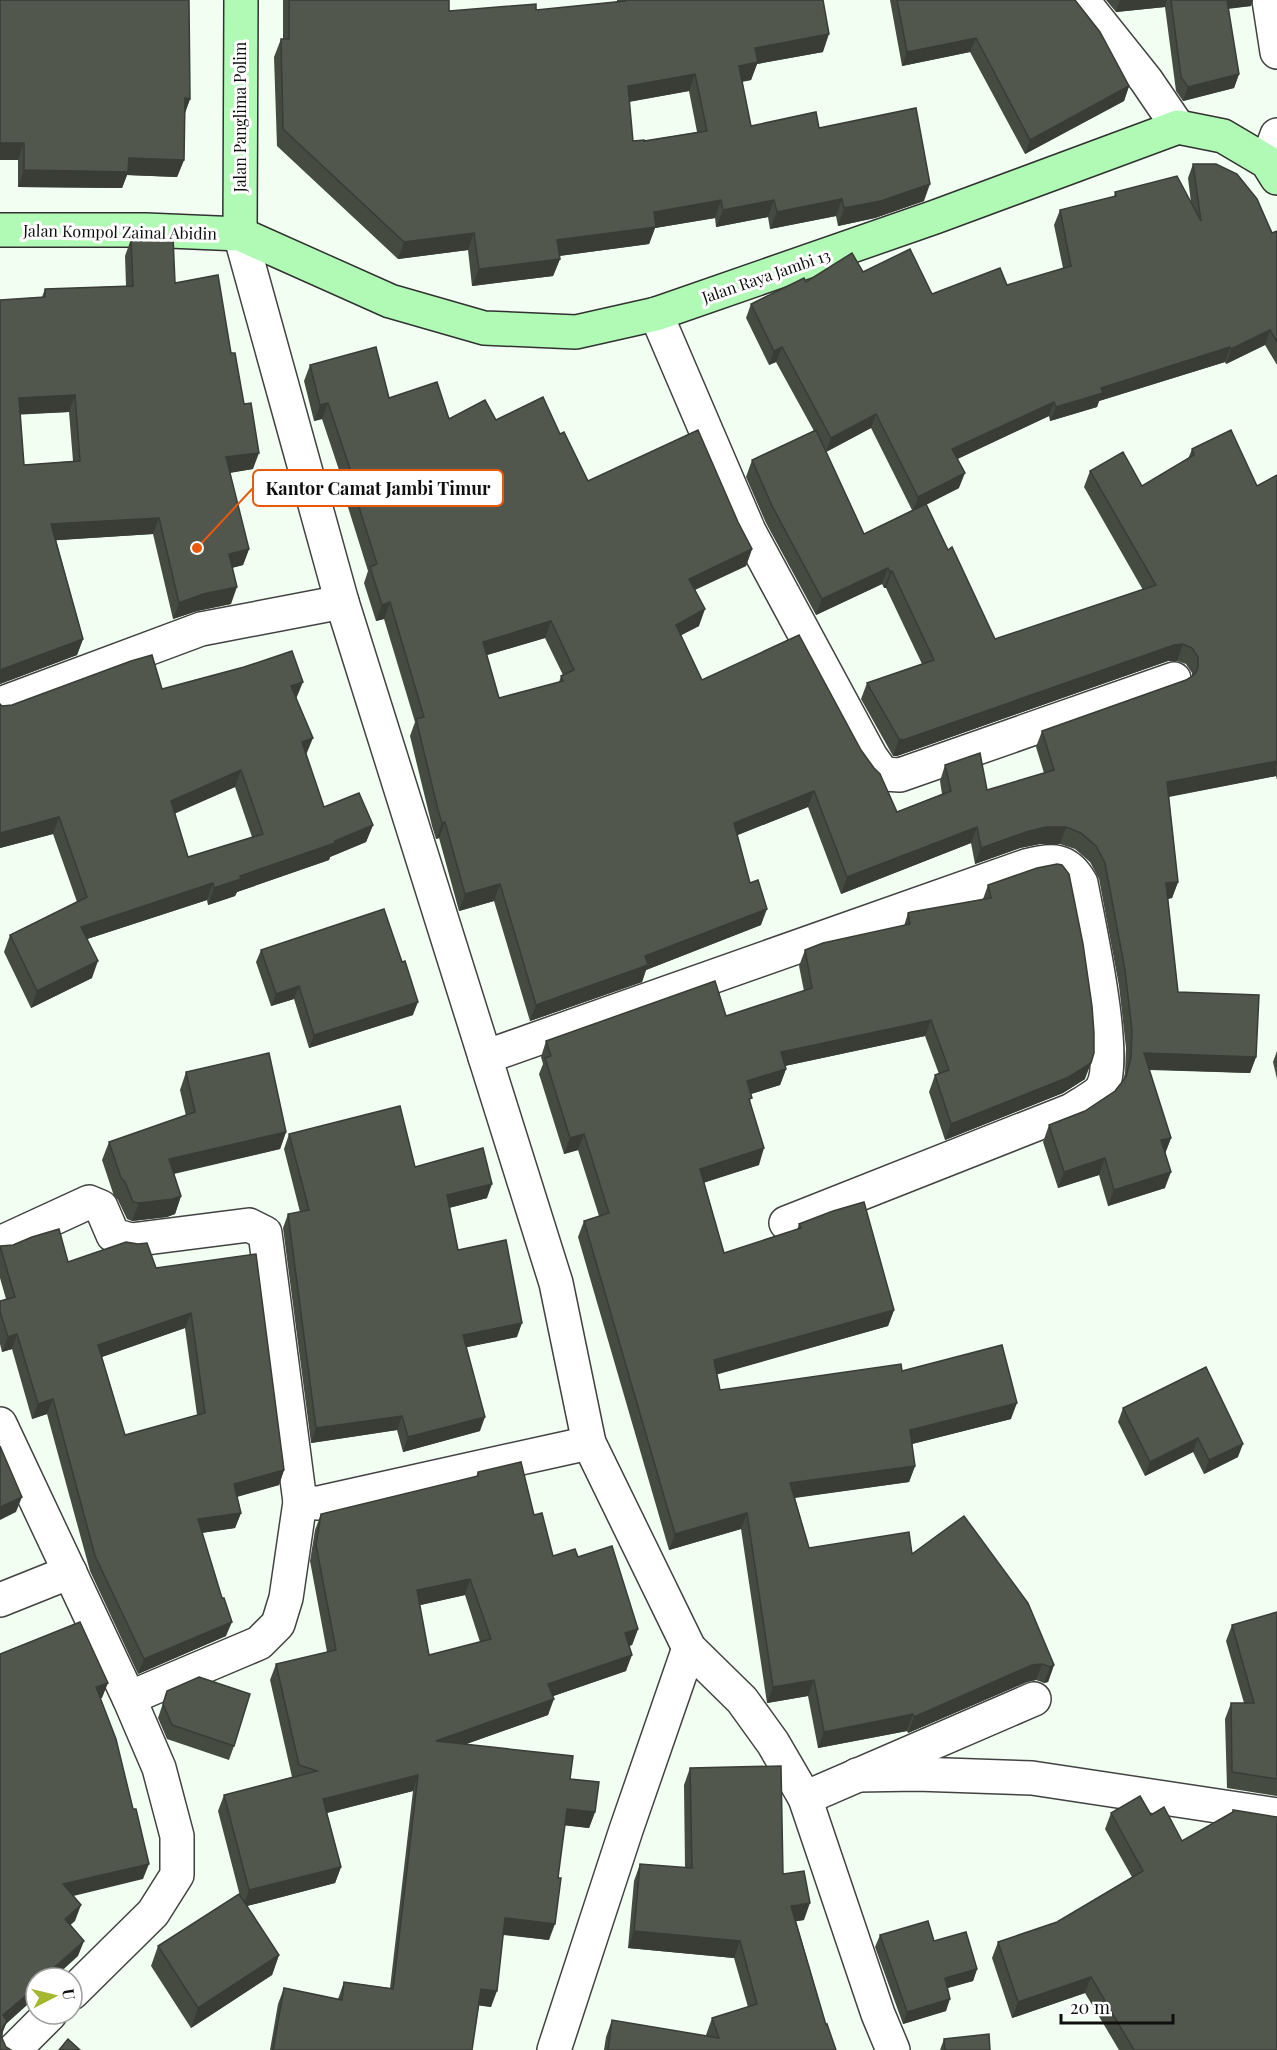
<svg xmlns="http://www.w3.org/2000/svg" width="1277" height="2050" font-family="'Playfair Display',serif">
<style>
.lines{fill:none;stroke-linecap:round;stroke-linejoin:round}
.street-casing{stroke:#424242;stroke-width:36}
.secondary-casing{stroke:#313131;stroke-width:36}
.street{stroke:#fff;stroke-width:33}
.secondary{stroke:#b1fab6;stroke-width:33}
.wall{fill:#464b41;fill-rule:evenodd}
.shaded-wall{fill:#393d35}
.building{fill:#51574c;stroke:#393d35;stroke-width:1.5;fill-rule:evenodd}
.labels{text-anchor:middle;stroke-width:6;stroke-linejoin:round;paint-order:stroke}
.street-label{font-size:16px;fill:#0f0f0f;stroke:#fff}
.leader{fill:none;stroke:#e8590c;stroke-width:2}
.callout-dot{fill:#e8590c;stroke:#fff;stroke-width:2}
.callout{fill:#fff;stroke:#e8590c;stroke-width:2}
.callout-label{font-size:18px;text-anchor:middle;font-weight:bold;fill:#0f0f0f}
</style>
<rect width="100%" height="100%" fill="#f2fef2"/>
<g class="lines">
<g class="street-casing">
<g id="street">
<path d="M1082,0L1146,80L1178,127"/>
<path d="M1269,0L1277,52"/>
<path d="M1267,162L1277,135"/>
<path d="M240,234L342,602L556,1283L589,1443L689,1648L742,1700L773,1743L805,1798L878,2014L893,2050"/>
<path d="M656,314L749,531L871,757L883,774L900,775L1174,679"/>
<path d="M0,704L201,629L342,602"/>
<path d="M485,1057L1026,866C1052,859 1067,858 1081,883C1088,921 1119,1059 1102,1088C1098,1095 1079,1105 1072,1110L786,1223"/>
<path d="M0,1243L89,1202L101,1207L113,1235L131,1240L249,1225L265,1233L300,1502L318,1503L589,1443"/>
<path d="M0,1424L129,1698L159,1768L177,1836V1875L153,1913L72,1993"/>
<path d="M0,1600L70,1572"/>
<path d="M129,1698L259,1643L278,1624L286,1598L300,1502"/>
<path d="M857,1775L917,1774L1032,1778L1277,1815"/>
<path d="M805,1798L1034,1699"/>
<path d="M14,2050L50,2014"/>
<path d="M554,2050L626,1830L689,1648"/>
</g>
</g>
<g class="secondary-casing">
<g id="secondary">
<path d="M0,230H146L240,234L390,301L484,328L576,332L656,314L935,217L1178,127L1223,136L1267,162L1277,178"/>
<path d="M240,234L241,0"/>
</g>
</g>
<use href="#street" class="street"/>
<use href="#secondary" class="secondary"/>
</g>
<g class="wall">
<path d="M0,0L190,99L185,113L184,160L177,177L127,175L122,188L18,187V160Z"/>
<path d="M283,0H449V11L536,10L617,2V0H823V52L757,64L751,80L742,82L751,126L819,128L924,201L875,218L838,226L836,216L770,229L768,217L716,227L715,218L655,228L649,244L559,256L560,259L553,276L472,286L468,250L398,259L277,146L274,57L281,39H283ZM689,91L697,132L644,141H633L629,102Z"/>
<path d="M890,0H1075L1129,86L1124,101L1025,154L970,52L902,66Z"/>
<path d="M1106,0H1253L1251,6L1228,9L1239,74L1234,88L1183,101L1176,91L1165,7L1116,12Z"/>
<path d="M1193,164L1272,233L1277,231V365L1265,345L1226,364L1225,362L1099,401L1097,407L1050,421L1049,416L957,459L959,488L926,505L948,550L995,639L1143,590L1084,487L1090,471L1142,486L1188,459L1192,449L1257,486L1277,475V780L1276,776L1169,797L1178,882L1172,898L1168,899L1178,992L1256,1057L1250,1073L1149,1070L1171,1138L1165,1153V1188L1108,1206L1099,1175L1058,1188L1043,1142L1049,1125L1085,1111L1115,1091L1123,1081L1125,1073L1126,1048L1119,986L1099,879L1090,862L1075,849L1060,844H1040L1020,848L975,864L971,843L841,894L808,807L737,835L761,925L646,970L642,982L530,1021L494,901L459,911L439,838L436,839L432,826L410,736L415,722L384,619L376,621L364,583L368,571L347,504L349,500L322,419L314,421L304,381L310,365L389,398L449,419L496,420L560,434L588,481L738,522L752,549L746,566L695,590L699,626L681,635L702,680L861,750L897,812L942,794L940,781L945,765L987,790L1044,773L1036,747L1042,731L1186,680L1192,676V673L1186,664L1177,661H1168L897,756H893L861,699L867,683L922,664L886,588H884L882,584L816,615L766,523L746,477L752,460L814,431L776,362L769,365L746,318L751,304L806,282L863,272L932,294L1007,285L1063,268L1054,225L1060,210L1114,197L1115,192L1191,203L1188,178ZM871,428L912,510L864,534L826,452ZM545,638L563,675L561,676L559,682L499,698L487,655Z"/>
<path d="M131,239L175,283L231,353L253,469L230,473L249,549L243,565L232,568L231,604L197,611L173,619L153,534L56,540L83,639L77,655L0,684V300L42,297L45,289L126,286L125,256ZM69,412L73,461L24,465L20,414Z"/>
<path d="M162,689L296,699L306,755L324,807L373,825L366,842L330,857L329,860L237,892L235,896L208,905L207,900L87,939L92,978L31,1008L4,952L10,935L77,902L53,834L0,848V704L2,706ZM235,787L252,837L188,857L174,813Z"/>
<path d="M988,885L1085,1079L1063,1093L945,1140L929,1092L935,1075L939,1074L925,1036L785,1066L786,1069L780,1085L751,1094L750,1102L759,1165L704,1182L724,1253L797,1230L799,1224L894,1310L888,1326L717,1374L720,1390L902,1371L1011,1419L912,1444L915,1466L909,1482L795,1498L809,1548L912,1554L1054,1665L1048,1682L1044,1683L1036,1680L1027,1682L908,1733L907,1731L818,1748L808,1696L767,1703L741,1529L669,1550L578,1237L584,1221L599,1216L578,1150L564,1154L539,1074L543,1064L541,1057L546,1041L726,1016L804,991L799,966L805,950L904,926L908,913L983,899Z"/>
<path d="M261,950L413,1015L309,1048L294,999L271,1006L256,962Z"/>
<path d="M1277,1051V1079L1273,1062Z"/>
<path d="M186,1072L286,1132L280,1149L174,1174L181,1196L175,1214L167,1217L132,1221L127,1219L118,1200L114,1196L102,1160L109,1142L186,1116L180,1090Z"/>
<path d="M289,1134L415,1167L487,1198L449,1208L458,1250L517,1337L466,1347L480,1431L403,1452L397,1430L311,1443L283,1228L288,1214L300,1212L284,1149Z"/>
<path d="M0,1246L68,1262L156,1268L256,1254L284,1470L279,1485L237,1497L241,1513L235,1528L202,1533L226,1636L138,1674L90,1571L47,1414L32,1419L12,1349L2,1352L0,1344V1301L6,1299L0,1278ZM185,1328L197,1415L125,1435L102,1357Z"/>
<path d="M1206,1367L1238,1457L1204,1474L1193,1452L1145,1476L1118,1422L1123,1408Z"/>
<path d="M478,1472L534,1515L553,1556L578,1557L638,1629L632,1645L629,1646L626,1671L553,1696L548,1715L466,1744L570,1779L595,1812L589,1828L565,1825L549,1940L503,1935L491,2007L479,2005L472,2050H270L278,2004L284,1988L338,1999L344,1982L390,1988L413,1791L327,1813L341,1867L335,1883L247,1906L279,1955L272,1975L191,2028L151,1966L158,1946L240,1896L218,1811L224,1795L292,1777L270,1680L276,1664L327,1652L310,1561L315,1530L321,1514L476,1477ZM465,1595L480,1642L429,1655L420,1605Z"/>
<path d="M1277,1612V1796L1227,1788L1225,1719L1231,1703H1244L1226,1641L1232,1625Z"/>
<path d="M167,1691L234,1746L229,1760L167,1739L158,1718Z"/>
<path d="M690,1768L783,1874L804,1920L796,1921L826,2025L836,2050H604L606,2037L612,2020L707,2036L706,2035L712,2018L748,2007L734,1958L628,1948L634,1881L640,1864L685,1868L684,1785Z"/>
<path d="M1233,1810L1277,2050H1119L1085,1993L1012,2018L992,1958L998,1942L1057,1922L1132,1877L1105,1829L1111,1813L1151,1815L1182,1841L1232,1813Z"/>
<path d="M880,1935L934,1941L977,1969L973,1981L948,1988L946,2011L903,2024L875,1947Z"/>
<path d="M944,2039L990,2050H940Z"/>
</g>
<g class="shaded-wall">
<path d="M1120,0H1167L1165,7L1116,12Z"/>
<path d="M1225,0H1253L1251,6L1221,9Z"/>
<path d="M829,34L823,52L757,64L751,80L732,83L739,66L755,48Z"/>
<path d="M976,38L970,52L902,66L907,52Z"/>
<path d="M695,74L689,91L621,103L628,86Z"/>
<path d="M1239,74L1234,88L1183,101L1188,87Z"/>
<path d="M1129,86L1124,101L1025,154L1030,140Z"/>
<path d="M185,98L190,99L184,115Z"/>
<path d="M0,143H24L18,160H0Z"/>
<path d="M129,158L184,160L177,177L127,175L122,188L18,187L24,170Z"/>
<path d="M930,184L924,201L875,218L838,226L844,208Z"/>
<path d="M842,199L836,216L770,229L777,212Z"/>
<path d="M721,200L715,218L655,228L649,244L551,257L557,240L654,212Z"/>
<path d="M774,200L768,217L716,227L723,210Z"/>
<path d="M474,233L468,250L398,259L404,242Z"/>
<path d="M560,259L553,276L472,286L479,269Z"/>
<path d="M1270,330L1265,345L1226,364L1231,349Z"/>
<path d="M782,347L776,362L769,365L774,351Z"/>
<path d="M1230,347L1225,362L1099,401L1097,407L1050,421L1056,407L1101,388Z"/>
<path d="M75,395L69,412L13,415L19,398Z"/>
<path d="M1054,402L1049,416L947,464L952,449Z"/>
<path d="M328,403L322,419L314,421L320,405Z"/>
<path d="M876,414L871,428L826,452L831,438Z"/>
<path d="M259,453L253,469L220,474L226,457Z"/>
<path d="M965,473L959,488L913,511L918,497Z"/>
<path d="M159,518L153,534L45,541L51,524Z"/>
<path d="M249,549L243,565L223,570L229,554Z"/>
<path d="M752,549L746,566L683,595L689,579Z"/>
<path d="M888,568L882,584L816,615L822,599Z"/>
<path d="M892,571L886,588H884L890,572Z"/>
<path d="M237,587L231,604L197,611L173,619L179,603L203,594Z"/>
<path d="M390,602L384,619L376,621L382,605Z"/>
<path d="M705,609L699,626L670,641L676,625Z"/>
<path d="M551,621L545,638L477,658L483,642Z"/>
<path d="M83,639L77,655L0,684V670Z"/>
<path d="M1183,644L1177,661H1168L897,756H893L899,739L1174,645Z"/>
<path d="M303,682L296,699L291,686Z"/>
<path d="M313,738L306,755L302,742Z"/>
<path d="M1277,761L1276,776L1161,798L1167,782Z"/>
<path d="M241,770L235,787L165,818L171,801Z"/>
<path d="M814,791L808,807L728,839L734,823Z"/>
<path d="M59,817L53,834L0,848V833Z"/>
<path d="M445,822L439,838L436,839L442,823Z"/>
<path d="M373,825L366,842L330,857L329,860L237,892L235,896L208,905L214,888L240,876L335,841Z"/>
<path d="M977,827L971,843L841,894L847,877Z"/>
<path d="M1046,827H1066L1060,844H1040L1020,848L975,864L981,848L1026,832Z"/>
<path d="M1178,882L1172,898L1160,900L1166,883Z"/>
<path d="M213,883L207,900L75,943L81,927Z"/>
<path d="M500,884L494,901L459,911L465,894Z"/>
<path d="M767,909L761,925L646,970L642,982L530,1021L536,1005L645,956Z"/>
<path d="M98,961L92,978L31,1008L37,991Z"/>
<path d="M299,986L294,999L271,1006L276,994Z"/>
<path d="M418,1002L413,1015L309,1048L314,1035Z"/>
<path d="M931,1020L925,1036L775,1068L781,1052Z"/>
<path d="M1144,1053L1256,1057L1250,1073L1138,1069Z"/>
<path d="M1091,1063L1085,1079L1063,1093L945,1140L951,1124Z"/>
<path d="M786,1069L780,1085L741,1097L747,1081Z"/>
<path d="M286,1132L280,1149L162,1176L169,1159Z"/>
<path d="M584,1134L578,1150L564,1154L570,1138Z"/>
<path d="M1171,1138L1165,1154L1161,1140Z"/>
<path d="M764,1148L759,1165L694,1186L700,1169Z"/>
<path d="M1105,1158L1099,1175L1058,1188L1064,1172Z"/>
<path d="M1171,1172L1165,1188L1108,1206L1114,1190Z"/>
<path d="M492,1184L487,1198L441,1210L447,1195Z"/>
<path d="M181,1196L175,1214L167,1217L132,1221L139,1203Z"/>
<path d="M894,1310L888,1326L708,1377L714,1360Z"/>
<path d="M191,1313L185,1328L93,1360L98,1345Z"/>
<path d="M522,1323L517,1337L458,1349L463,1335Z"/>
<path d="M17,1334L12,1349L2,1352L8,1337Z"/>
<path d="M53,1399L47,1414L32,1419L38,1404Z"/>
<path d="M1017,1403L1011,1419L904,1446L910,1430Z"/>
<path d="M402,1416L397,1430L311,1443L316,1428Z"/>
<path d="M485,1417L480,1431L403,1452L408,1437Z"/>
<path d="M1198,1438L1193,1452L1145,1476L1150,1462Z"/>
<path d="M1243,1444L1238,1457L1204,1474L1209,1460Z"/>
<path d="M915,1466L909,1482L784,1499L790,1483Z"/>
<path d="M284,1470L279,1485L228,1499L234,1484Z"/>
<path d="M22,1497L16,1512L0,1520V1507Z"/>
<path d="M241,1513L235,1528L193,1534L198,1519Z"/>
<path d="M747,1513L741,1529L669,1550L675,1534Z"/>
<path d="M470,1579L465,1595L412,1607L417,1590Z"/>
<path d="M232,1622L226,1636L138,1674L144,1659Z"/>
<path d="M638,1629L632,1645L619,1649L625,1633Z"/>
<path d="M632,1655L626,1671L542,1700L548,1684Z"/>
<path d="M1042,1664L1036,1680L1027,1682L908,1733L914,1717L1032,1665Z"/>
<path d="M1054,1665L1048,1682L1044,1683L1050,1667Z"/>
<path d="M814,1680L808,1696L767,1703L773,1687Z"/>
<path d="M108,1683L102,1698L90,1702L96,1687Z"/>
<path d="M554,1699L548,1715L430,1757L436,1741Z"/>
<path d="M913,1714L907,1731L818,1748L824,1732Z"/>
<path d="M418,1775L413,1791L318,1815L323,1799Z"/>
<path d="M567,1809L595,1812L589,1828L561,1825Z"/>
<path d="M149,1864L143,1879L57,1900L63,1884Z"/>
<path d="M341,1867L335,1883L243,1907L249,1890Z"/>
<path d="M810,1903L804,1920L785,1923L791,1906Z"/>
<path d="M81,1905L75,1921L59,1935L65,1919Z"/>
<path d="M505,1918L555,1924L549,1940L499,1934Z"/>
<path d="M634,1931L740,1941L734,1958L628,1948Z"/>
<path d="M84,1941L78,1956L54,1978H45L47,1974Z"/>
<path d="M279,1955L272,1975L191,2028L198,2008Z"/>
<path d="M977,1969L973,1981L940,1990L945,1978Z"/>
<path d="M1091,1977L1085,1993L1012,2018L1018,2002Z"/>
<path d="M36,1987V1997L6,2024L1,2037L3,2015Z"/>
<path d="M481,1989L497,1991L491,2007L475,2005Z"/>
<path d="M950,1999L946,2011L903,2024L907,2012Z"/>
</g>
<g class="building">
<path d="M0,0H189L190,99L185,98L184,160L129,158L128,172L24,170V143H0Z"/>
<path d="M289,0H449V11L536,4V10L625,1V0H823L829,34L755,48L758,62L739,66L751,126L816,112L819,128L916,108L930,184L881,201L844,208L842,199L777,212L774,200L723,210L721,200L654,212L656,227L557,240L560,259L479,269L474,233L404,242L283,129L281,39H289ZM695,74L707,131L644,141V140L633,141L628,86Z"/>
<path d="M897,0H1075L1100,32L1129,86L1030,140L976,38L907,52Z"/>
<path d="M1171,0H1227L1239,74L1188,87L1181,77Z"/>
<path d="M1193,164H1216L1237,174L1257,199L1272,233L1277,231V342L1270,330L1231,349L1230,347L1101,388L1103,393L1056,407L1054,402L952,449L965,473L918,497L876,414L831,438L782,347L774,351L751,304L804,278L806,282L852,253L863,272L910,249L932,294L1000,268L1007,285L1071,266L1060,210L1116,196L1115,192L1177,176L1201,221Z"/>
<path d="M173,237L175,283L218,275L231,353H235L244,404L251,403L259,453L226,457L249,549L229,554L237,587L203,594L179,603L159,518L51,524L83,639L0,670V300L45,297V289L133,286L131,239ZM75,395L80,461L24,465L19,398Z"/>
<path d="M376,347L389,398L437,382L449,419L485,400L496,420L543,397L560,434L564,432L588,481L698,430L738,522L752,549L689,579L705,609L676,625L702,680L799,635L861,750L874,768L880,774L897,812L951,791L945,765L980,753L987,790L1054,770L1042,731L1186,680L1195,674L1198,667V657L1192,648L1183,644L1174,645L903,740L899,739L867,683L934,660L892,571L890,572L888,568L822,599L772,506L752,460L816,430L864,534L926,504L948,550L952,547L995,639L1156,585L1090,471L1123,452L1142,486L1194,455L1192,449L1231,430L1257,486L1277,475V761L1167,782L1178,882L1166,883L1178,992L1259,995L1256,1057L1144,1053L1171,1138L1161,1140L1171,1172L1114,1190L1105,1158L1064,1172L1049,1125L1085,1111L1115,1091L1126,1077L1131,1057L1132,1031L1125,970L1105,863L1096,846L1081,833L1066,827H1046L1026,832L981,848L977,827L847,877L814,791L734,823L750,883L758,880L767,909L645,956L648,965L536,1005L500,884L465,894L445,822L442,823L438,810L416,719L424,717L390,602L382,605L370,567L377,564L353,488L356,487L328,403L320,405L310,365ZM551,621L574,670L561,676L563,681L499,698L483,642Z"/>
<path d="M292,651L303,682L291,686L313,738L302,742L324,807L359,793L373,825L335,841V843L240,876L241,879L214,888L213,883L81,927L98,961L37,991L10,935L87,897L59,817L0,833V704L2,706L12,705L131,661L152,655L162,689L244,667ZM241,770L263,834L188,857L171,801Z"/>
<path d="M1057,864L1062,865L1069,874L1083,944L1092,1006L1094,1033V1053L1091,1063L1069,1077L951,1124L935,1075L949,1070L931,1020L781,1052L786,1069L747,1081L752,1098L749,1099L764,1148L700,1169L724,1253L801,1228L799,1224L833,1211L864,1202L894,1310L714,1360L720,1390L901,1364L902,1371L1002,1345L1017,1403L910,1430L915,1466L790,1483L809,1548L909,1532L912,1554L964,1516L1028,1603L1054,1665L1050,1667L1042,1664L1032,1665L914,1717L913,1714L824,1732L814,1680L773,1687L747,1513L675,1534L584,1221L609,1213L584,1134L570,1138L545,1058L551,1056L546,1041L715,981L726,1016L812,988L805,950L823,943L910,924L908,913L911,912L991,898L988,885L1037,868Z"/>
<path d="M384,909L402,962L405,961L418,1002L314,1035L299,986L276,994L261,950Z"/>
<path d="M269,1053L286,1132L169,1159L181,1196L173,1199L139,1203L133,1202L125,1182L121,1178L109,1142L195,1112L186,1072Z"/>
<path d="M400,1106L415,1167L483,1148L492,1184L447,1195L458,1250L506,1240L522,1323L463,1335L485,1417L408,1437L402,1416L316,1428L288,1214L309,1210L289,1134Z"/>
<path d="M59,1229L68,1262L126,1242L138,1244L147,1243L156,1268L256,1254L284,1470L234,1484L241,1513L198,1519L222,1598H224L232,1622L144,1659L95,1556L53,1399L38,1404L17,1334L8,1337L0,1312V1301L15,1297L0,1246L13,1245L32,1237ZM191,1313L205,1413L125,1435L98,1345Z"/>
<path d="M1206,1367L1243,1444L1209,1460L1198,1438L1150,1462L1123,1408Z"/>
<path d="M0,1446L22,1497L0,1507Z"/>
<path d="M521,1462L534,1515L542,1513L553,1556L575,1549L578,1557L612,1546L638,1629L625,1633L632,1655L548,1684L554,1699L436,1741L573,1756L570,1779L599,1782L595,1812L567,1809L558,1878H561L555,1924L505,1918L497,1991L481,1989L472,2050H273L284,1988L342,2000L344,1982L393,1989L418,1775L323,1799L341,1867L249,1890L224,1795L317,1771L299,1765L276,1664L336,1650L316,1545L321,1514L478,1476V1472ZM470,1579L491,1639L429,1655L417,1590Z"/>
<path d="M1277,1612V1779L1232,1772L1231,1703H1254L1232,1625Z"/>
<path d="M80,1622L108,1683L96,1687L116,1739L133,1809H136L149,1864L63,1884L81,1905L65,1919L84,1941L47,1974L48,1976L46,1978H36V1987L3,2015L7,2021L2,2029V2038L6,2047L11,2050H0V1654Z"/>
<path d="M199,1677L250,1694L234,1746L172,1725L163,1704L167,1691Z"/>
<path d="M781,1766L783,1874L804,1871L810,1903L791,1906L826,2025L827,2024L836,2050H608L612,2020L719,2038L712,2018L757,2004L740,1941L634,1931L640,1864L692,1868L690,1768Z"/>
<path d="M1140,1796L1151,1815L1164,1807L1182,1841L1233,1812V1810L1277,1817V2050H1134L1091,1977L1018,2002L998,1942L1057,1922L1143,1871L1111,1813Z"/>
<path d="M239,1894L279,1955L198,2008L158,1946Z"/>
<path d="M928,1921L934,1941L966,1932L977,1969L945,1978L950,1999L907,2012L880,1935Z"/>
<path d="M989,2034L990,2050H945L944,2039Z"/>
<path d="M68,2039L80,2050H59Z"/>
</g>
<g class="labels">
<g class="street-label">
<text transform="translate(240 117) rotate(-90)" y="6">Jalan Panglima Polim</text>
<text transform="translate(120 232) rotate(1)" y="6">Jalan Kompol Zainal Abidin</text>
<text transform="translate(766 276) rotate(-19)" y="6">Jalan Raya Jambi 13</text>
</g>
</g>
<path class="leader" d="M197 548L253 488"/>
<circle class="callout-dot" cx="197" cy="548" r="6"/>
<rect class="callout" x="253" y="470" width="250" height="36" rx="6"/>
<g class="callout-label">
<text x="378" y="495">Kantor Camat Jambi Timur</text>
</g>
<g transform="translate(54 1996) rotate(83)"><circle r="28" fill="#ffffff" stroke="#9f9f9f" stroke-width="1.5"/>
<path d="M0-4.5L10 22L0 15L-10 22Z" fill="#a5b62f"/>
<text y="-9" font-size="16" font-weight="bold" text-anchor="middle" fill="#0f0f0f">U</text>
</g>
<path d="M1061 2014v9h112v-9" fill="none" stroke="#0f0f0f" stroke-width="3"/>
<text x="1070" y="2014" font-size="18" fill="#0f0f0f" stroke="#ffffff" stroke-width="4.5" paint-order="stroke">20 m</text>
</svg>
